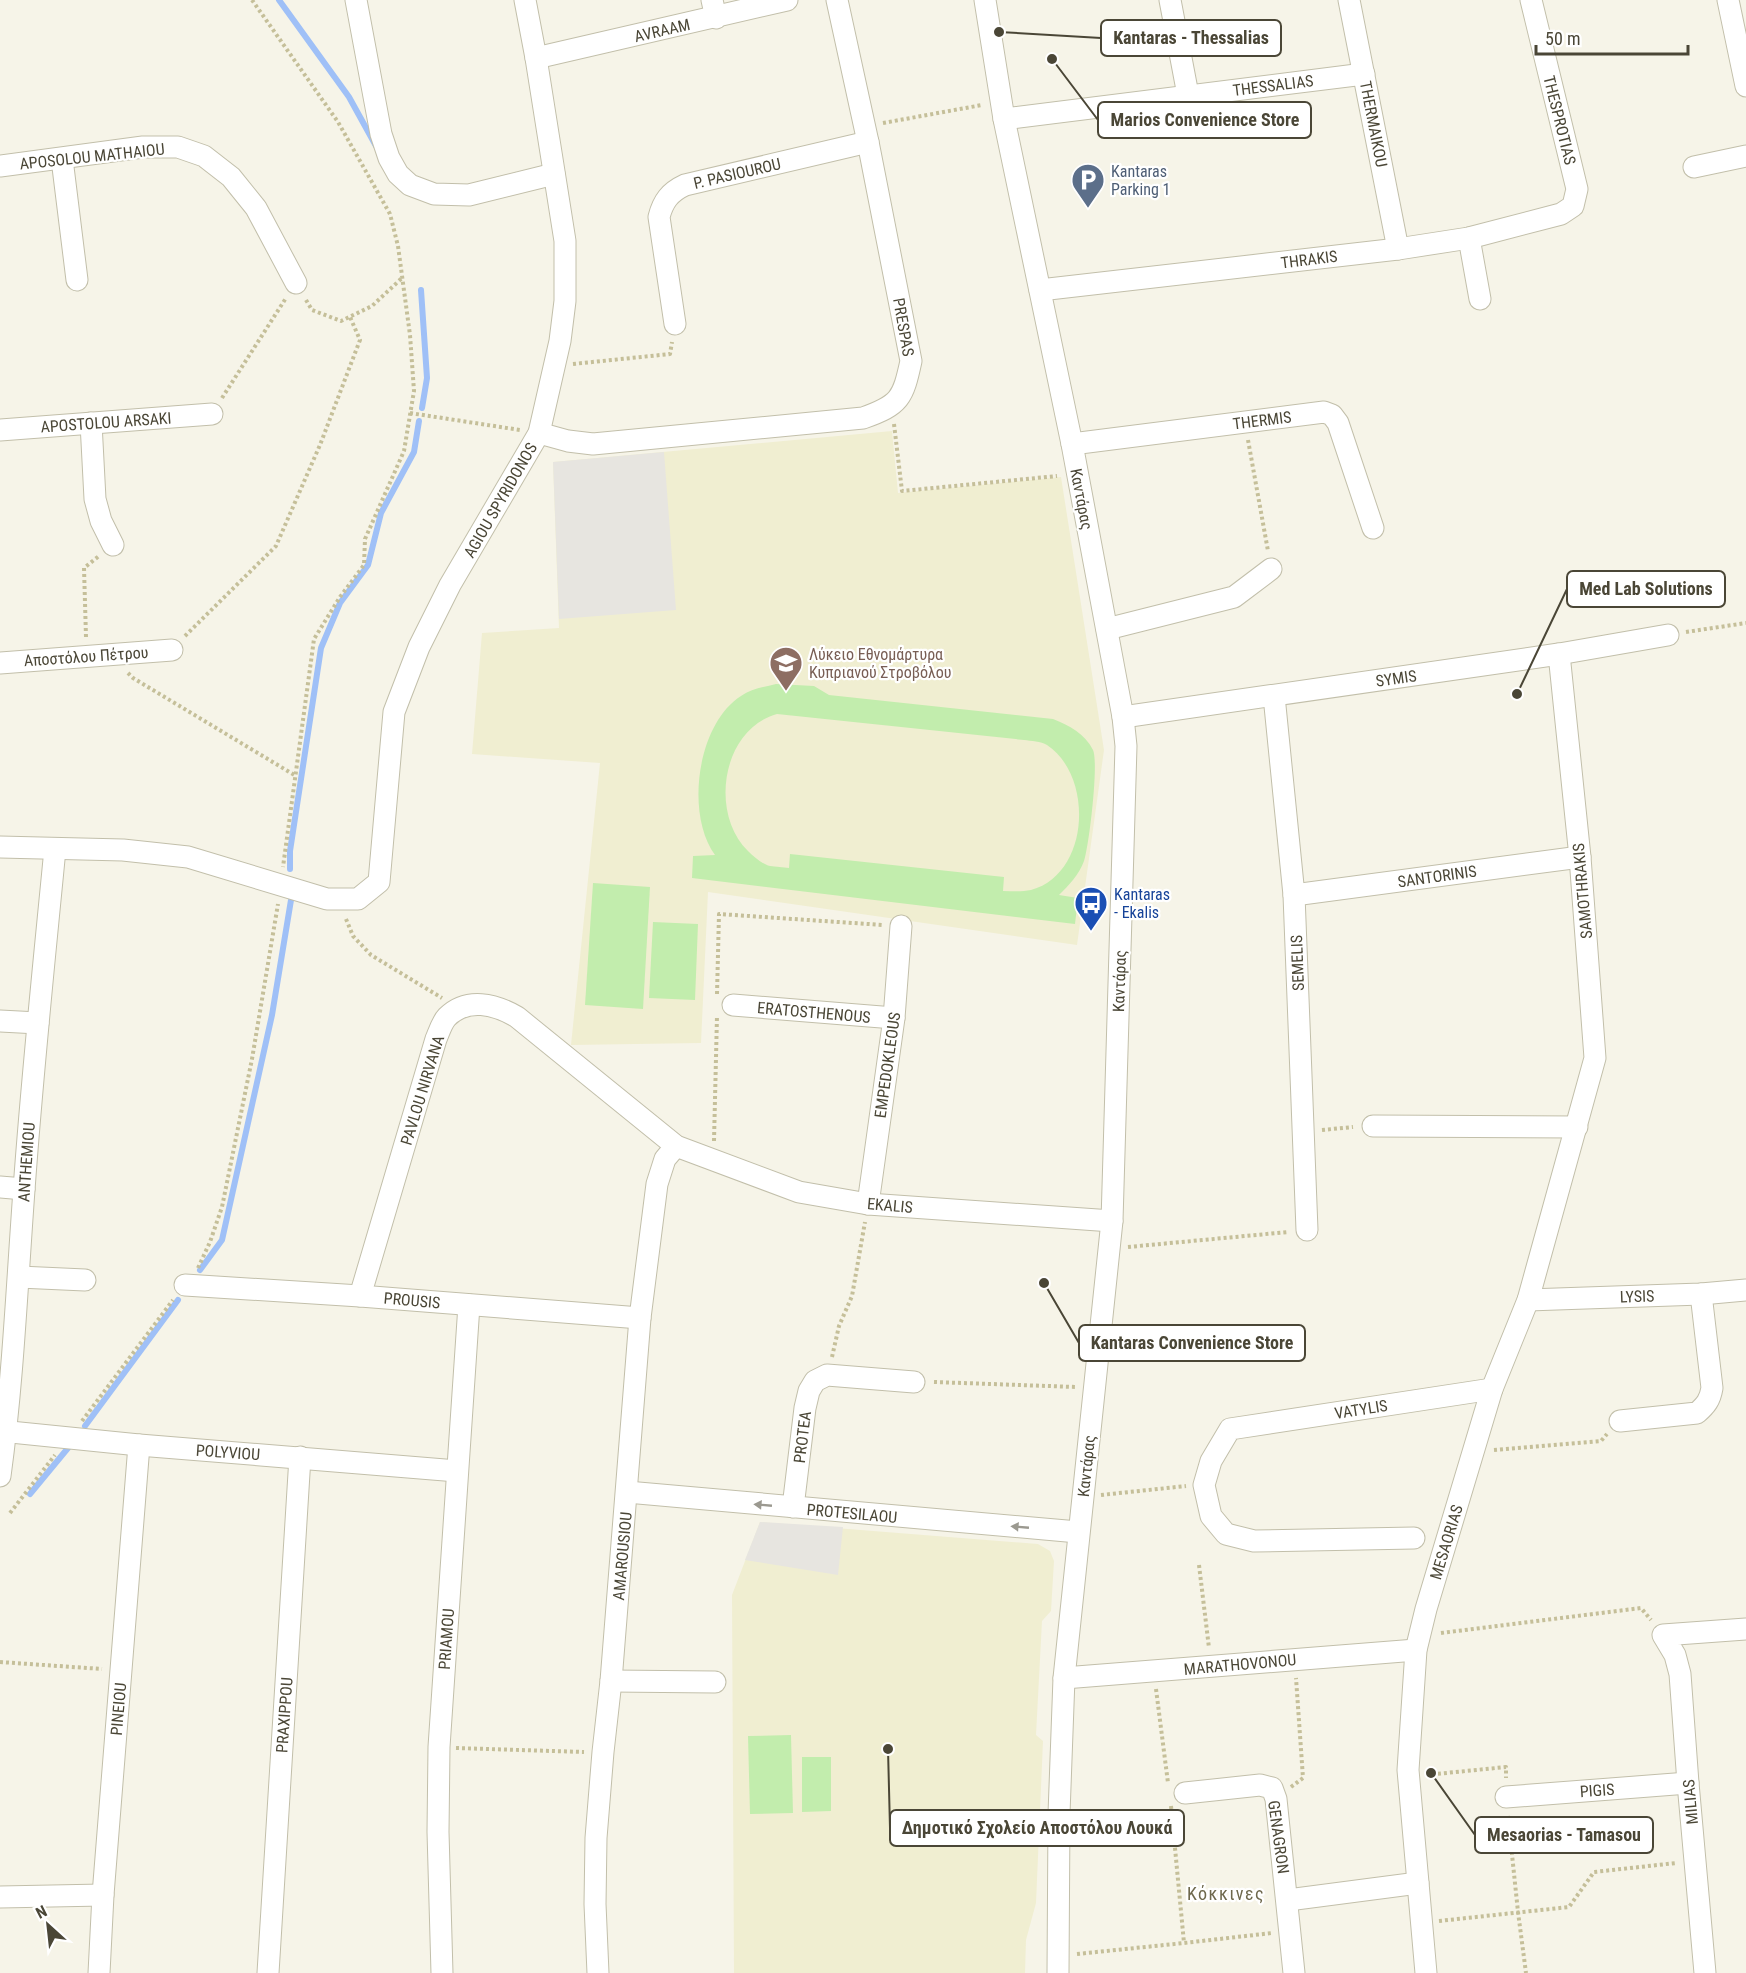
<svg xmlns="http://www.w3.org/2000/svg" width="1746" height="1973" font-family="'Roboto Condensed',sans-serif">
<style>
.education{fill:#f0eed1}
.green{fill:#c2edad;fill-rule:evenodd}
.parking{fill:#e7e5e0}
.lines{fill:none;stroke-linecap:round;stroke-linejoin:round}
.stream{stroke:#9fc0f7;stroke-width:6}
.minor-casing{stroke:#c2bfaa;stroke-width:23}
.path{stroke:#c5bf99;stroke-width:4;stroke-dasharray:3 3;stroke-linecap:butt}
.minor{stroke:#fff;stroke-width:21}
.oneway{fill:#9b9990}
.labels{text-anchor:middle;stroke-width:4.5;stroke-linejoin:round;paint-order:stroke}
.street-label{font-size:16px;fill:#4a4636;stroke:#fff}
.service-label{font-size:16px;fill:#4e5e75;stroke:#fff;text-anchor:start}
.education-label{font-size:16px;fill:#785e54;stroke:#fff;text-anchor:start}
.transit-label{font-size:16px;fill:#164399;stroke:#fff;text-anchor:start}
.neighbourhood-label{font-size:18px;letter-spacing:1.5px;fill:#6e684c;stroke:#fff}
.leader{fill:none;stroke:#4a4636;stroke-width:2}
.callout-dot{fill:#4a4636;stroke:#fff;stroke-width:2}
.callout{fill:#fff;stroke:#4a4636;stroke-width:2}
.callout-label{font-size:18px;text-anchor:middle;font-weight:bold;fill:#4a4636}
</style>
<rect width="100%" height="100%" fill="#f6f4e8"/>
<g class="education">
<path d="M892,431L898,493L1061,477L1104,750L1077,945L708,892L701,1043L571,1045L600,763L472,754L482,633L559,628L553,462Z"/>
<path d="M760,1522L1038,1544L1050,1551L1054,1561L1051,1611L1042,1621L1036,1735L1043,1741L1036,1903L1026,1940L1025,1973H734L732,1595Z"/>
</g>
<g class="green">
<path d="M776,684L814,686L829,695L1053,719C1069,725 1085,734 1093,750C1099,763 1089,846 1084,861C1079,875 1069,885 1059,895L1078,898L1075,924L692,878L693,856L715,855C685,814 697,724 741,696C751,689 764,687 776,684ZM777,714L1024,740C1031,741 1041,741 1047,745C1094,776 1090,874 1031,890C1022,892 1012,891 1003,891L1004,877L790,854L789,868C783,867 776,867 770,866C762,864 754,857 748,851C709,813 722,729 777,714Z"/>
<path d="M593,883L650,887L643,1009L585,1005Z"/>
<path d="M653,922L698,924L695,1000L649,998Z"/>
<path d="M791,1735L793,1813L750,1814L748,1736Z"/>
<path d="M802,1757H831V1811L802,1812Z"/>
</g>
<g class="parking">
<path d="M664,452L676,610L559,619L553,462Z"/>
<path d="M760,1522L843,1527L838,1575L745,1560Z"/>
</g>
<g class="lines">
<g class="stream">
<path d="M279,0L349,97L376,146"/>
<path d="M421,290L427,378L422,408"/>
<path d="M290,869V851L321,648L340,603L368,565L381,513L414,452L419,421"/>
<path d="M200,1270L222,1240L272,1015L291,900"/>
<path d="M85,1426L178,1300"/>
<path d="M30,1494L68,1448"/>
</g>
<g class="minor-casing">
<g id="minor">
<path d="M356,0L381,134L389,158L398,174L410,185L434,194L469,195L554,174"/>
<path d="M712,0L716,18"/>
<path d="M985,0L1004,119L1072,444L1123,717L1126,746L1112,1221L1064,1678L1059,1814L1058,1973"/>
<path d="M1170,0L1188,95"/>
<path d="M1349,0L1398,249"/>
<path d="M1728,0L1746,86"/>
<path d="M536,58L787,0"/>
<path d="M1004,119L1364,74"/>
<path d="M62,159L77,280"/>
<path d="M0,166L143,147H178L204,156L231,177L256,208L296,283"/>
<path d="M1694,167L1746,156"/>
<path d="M1469,238L1480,299"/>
<path d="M1040,290L1398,249L1469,238L1561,214L1573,206L1577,189L1531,0"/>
<path d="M675,324L659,217C663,201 670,192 685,185L868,142"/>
<path d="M91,423L95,499L101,521L113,545"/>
<path d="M0,430L212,414"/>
<path d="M539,433L568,441L593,444L863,418C900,405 903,398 911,361L868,142L837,0"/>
<path d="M1072,444L1324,412L1332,415L1338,423L1373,528"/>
<path d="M1107,629L1234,597L1271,569"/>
<path d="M0,663L172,650"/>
<path d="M1274,696L1294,895L1307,1230"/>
<path d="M1123,717L1559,654L1668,635"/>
<path d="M0,847L123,850L188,857L327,899H358L379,882L394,712L419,647L450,585L539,433L560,341L565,301V241L536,58L525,0"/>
<path d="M1294,895L1580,857"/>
<path d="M733,1005L894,1018"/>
<path d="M0,1021L38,1023"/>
<path d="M1373,1126L1577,1127"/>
<path d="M0,1187L24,1189"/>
<path d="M868,1204L894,1018L901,926"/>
<path d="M19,1277L85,1280"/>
<path d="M185,1285L360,1296L640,1318"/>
<path d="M360,1296L436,1039C439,1032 442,1022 447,1017C467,997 495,1004 517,1017L676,1146L799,1192L868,1204L1112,1221"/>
<path d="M1528,1300L1701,1294L1746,1290"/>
<path d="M1620,1421L1697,1413C1706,1405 1710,1400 1712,1388L1701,1294"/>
<path d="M0,1431L139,1445L457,1471"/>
<path d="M0,1476C13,1381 17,1285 24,1190C32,1076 44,963 55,849"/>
<path d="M627,1492L1078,1532"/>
<path d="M793,1507L805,1408L809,1391L815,1381L827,1375L914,1382"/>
<path d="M1414,1538L1254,1541L1226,1534L1211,1516L1204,1485L1211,1461L1230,1429L1492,1389"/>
<path d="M1064,1678L1416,1650"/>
<path d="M611,1681L715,1682"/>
<path d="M1185,1793L1260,1785L1272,1788L1276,1799L1294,1973"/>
<path d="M1506,1797L1688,1783"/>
<path d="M0,1897L103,1895"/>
<path d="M1288,1900L1418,1883"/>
<path d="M99,1973L103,1895L139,1445"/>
<path d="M268,1973L300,1457"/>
<path d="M442,1973L438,1832L439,1747L469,1305"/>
<path d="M598,1973L595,1904L596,1838L603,1752L611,1681L640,1318L657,1184L665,1159L676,1146"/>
<path d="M1426,1973L1408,1770L1416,1650L1426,1609L1492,1389L1528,1300L1595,1058L1580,857L1559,654"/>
<path d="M1705,1973L1688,1783L1680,1674L1675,1655L1663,1635L1746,1629"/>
</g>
</g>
<g class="path">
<path d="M252,0L338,122L390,214L398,246L410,335L414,391L404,451L365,539L364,565L340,597L314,639L283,867"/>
<path d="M883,123L982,105"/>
<path d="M306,300L312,310L341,321L372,306L402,278"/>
<path d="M573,364L670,354L672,342"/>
<path d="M222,398L286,298"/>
<path d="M410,413L520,430"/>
<path d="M894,424L902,491L1057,476"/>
<path d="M1248,440L1268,551"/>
<path d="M1686,632L1746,623"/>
<path d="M185,636L276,546L320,445L360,340L350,317"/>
<path d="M86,637L84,568L99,556"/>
<path d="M128,673L133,678L296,776"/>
<path d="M346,919L353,936L371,955L442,998"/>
<path d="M717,994L719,914L883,925"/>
<path d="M1322,1130L1353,1127"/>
<path d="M714,1141L717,1016"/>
<path d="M1128,1247L1288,1232"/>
<path d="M198,1268L210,1242L222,1207L252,1059L278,904"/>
<path d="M832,1357L839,1326L852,1296L865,1222"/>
<path d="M934,1382L1076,1387"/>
<path d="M82,1421L173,1300"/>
<path d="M1494,1450L1601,1441L1607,1434"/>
<path d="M1101,1495L1186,1486"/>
<path d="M10,1513L55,1455"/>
<path d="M1199,1565L1209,1648"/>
<path d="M1441,1633L1641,1608L1651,1620"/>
<path d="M0,1662L102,1669"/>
<path d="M1156,1689L1168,1783"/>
<path d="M456,1748L584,1752"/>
<path d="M1426,1775L1506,1767V1778"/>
<path d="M1291,1787L1303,1778L1296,1678"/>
<path d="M1171,1806L1184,1943L1272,1933"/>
<path d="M1508,1816L1518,1912L1526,1973"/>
<path d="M1439,1921L1569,1907L1594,1872L1676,1863"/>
<path d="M1077,1954L1184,1943"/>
</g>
<use href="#minor" class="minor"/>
</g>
<defs><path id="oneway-solid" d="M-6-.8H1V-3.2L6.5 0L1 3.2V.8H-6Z" transform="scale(1.5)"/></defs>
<g class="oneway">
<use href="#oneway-solid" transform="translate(763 1505) rotate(-175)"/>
<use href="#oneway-solid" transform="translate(1020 1527) rotate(-175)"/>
</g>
<defs>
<g id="parking-pin" transform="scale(1.725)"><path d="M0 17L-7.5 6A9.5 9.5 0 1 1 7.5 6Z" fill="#5c6f8a" stroke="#fff"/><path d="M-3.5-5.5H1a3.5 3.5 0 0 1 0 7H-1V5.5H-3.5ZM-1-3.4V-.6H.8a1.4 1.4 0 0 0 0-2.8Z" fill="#fff"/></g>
<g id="school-pin" transform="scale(1.725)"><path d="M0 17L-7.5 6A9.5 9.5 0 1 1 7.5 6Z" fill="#8d6e63" stroke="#fff"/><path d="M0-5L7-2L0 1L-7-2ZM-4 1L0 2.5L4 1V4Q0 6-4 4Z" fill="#fff"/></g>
<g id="bus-pin" transform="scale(1.725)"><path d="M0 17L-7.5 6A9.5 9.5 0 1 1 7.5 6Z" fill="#1a4fb4" stroke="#fff"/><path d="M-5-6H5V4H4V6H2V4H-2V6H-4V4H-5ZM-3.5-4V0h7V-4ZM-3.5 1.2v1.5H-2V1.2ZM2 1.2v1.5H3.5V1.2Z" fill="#fff"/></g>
</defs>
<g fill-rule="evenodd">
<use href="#parking-pin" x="1088" y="180"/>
<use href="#school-pin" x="786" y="663"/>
<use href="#bus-pin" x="1091" y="903"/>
</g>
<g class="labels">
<g class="street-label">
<text transform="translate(662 30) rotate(-13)" y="6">AVRAAM</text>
<text transform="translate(1273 85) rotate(-7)" y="6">THESSALIAS</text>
<text transform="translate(1560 120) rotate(76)" y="6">THESPROTIAS</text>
<text transform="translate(1374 124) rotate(79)" y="6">THERMAIKOU</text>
<text transform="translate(92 156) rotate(-6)" y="6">APOSOLOU MATHAIOU</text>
<text transform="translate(737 173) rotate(-13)" y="6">P. PASIOUROU</text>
<text transform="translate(1309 259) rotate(-7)" y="6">THRAKIS</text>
<text transform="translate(904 327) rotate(80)" y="6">PRESPAS</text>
<text transform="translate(1262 420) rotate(-7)" y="6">THERMIS</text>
<text transform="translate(106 422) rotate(-4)" y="6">APOSTOLOU ARSAKI</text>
<text transform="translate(1082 499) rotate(79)" y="6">Καντάρας</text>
<text transform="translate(500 500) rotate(-60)" y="6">AGIOU SPYRIDONOS</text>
<text transform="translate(86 656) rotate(-4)" y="6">Αποστόλου Πέτρου</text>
<text transform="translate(1396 678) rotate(-8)" y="6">SYMIS</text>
<text transform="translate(1437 876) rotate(-8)" y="6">SANTORINIS</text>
<text transform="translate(1582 891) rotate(-95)" y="6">SAMOTHRAKIS</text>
<text transform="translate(1297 963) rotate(-92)" y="6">SEMELIS</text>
<text transform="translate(1119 981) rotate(-88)" y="6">Καντάρας</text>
<text transform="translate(814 1012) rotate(5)" y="6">ERATOSTHENOUS</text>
<text transform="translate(887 1065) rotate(-82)" y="6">EMPEDOKLEOUS</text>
<text transform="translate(422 1090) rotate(-73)" y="6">PAVLOU NIRVANA</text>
<text transform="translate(26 1162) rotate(-86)" y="6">ANTHEMIOU</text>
<text transform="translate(890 1205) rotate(5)" y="6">EKALIS</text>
<text transform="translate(1637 1296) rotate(-2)" y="6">LYSIS</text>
<text transform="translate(412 1300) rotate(5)" y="6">PROUSIS</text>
<text transform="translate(1361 1409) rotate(-9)" y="6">VATYLIS</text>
<text transform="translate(802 1437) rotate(-83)" y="6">PROTEA</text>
<text transform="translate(228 1452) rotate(4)" y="6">POLYVIOU</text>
<text transform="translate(1086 1466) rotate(-84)" y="6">Καντάρας</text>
<text transform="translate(852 1513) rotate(5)" y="6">PROTESILAOU</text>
<text transform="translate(1446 1542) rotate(-73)" y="6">MESAORIAS</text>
<text transform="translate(622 1556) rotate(-85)" y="6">AMAROUSIOU</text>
<text transform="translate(446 1639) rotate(-86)" y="6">PRIAMOU</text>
<text transform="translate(1240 1664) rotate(-5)" y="6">MARATHOVONOU</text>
<text transform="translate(118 1709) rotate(-85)" y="6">PINEIOU</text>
<text transform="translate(284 1715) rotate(-86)" y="6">PRAXIPPOU</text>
<text transform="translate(1597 1790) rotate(-4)" y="6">PIGIS</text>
<text transform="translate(1690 1802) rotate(-95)" y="6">MILIAS</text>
<text transform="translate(1279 1837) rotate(82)" y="6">GENAGRON</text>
</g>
<g class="service-label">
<text x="1111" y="177">Kantaras<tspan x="1111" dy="18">Parking 1</tspan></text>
</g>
<g class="education-label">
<text x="809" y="660">Λύκειο Εθνομάρτυρα<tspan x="809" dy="18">Κυπριανού Στροβόλου</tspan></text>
</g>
<g class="transit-label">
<text x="1114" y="900">Kantaras<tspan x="1114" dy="18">- Ekalis</tspan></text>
</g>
<g class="neighbourhood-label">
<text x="1226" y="1900">Κόκκινες</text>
</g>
</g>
<path class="leader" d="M999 32L1101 38M1052 59L1098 120M1517 694L1567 589M1044 1283L1079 1343M888 1749L890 1828M1431 1773L1475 1835"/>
<g class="callout-dot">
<circle cx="999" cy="32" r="6"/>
<circle cx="1052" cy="59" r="6"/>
<circle cx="1517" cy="694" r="6"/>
<circle cx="1044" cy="1283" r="6"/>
<circle cx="888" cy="1749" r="6"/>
<circle cx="1431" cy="1773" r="6"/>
</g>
<g class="callout">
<rect x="1101" y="20" width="180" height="36" rx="6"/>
<rect x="1098" y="102" width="213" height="36" rx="6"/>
<rect x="1567" y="571" width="158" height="36" rx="6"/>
<rect x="1079" y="1325" width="226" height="36" rx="6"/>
<rect x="890" y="1810" width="294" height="36" rx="6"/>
<rect x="1475" y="1817" width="178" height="36" rx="6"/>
</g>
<g class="callout-label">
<text x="1191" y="44">Kantaras - Thessalias</text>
<text x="1205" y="126">Marios Convenience Store</text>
<text x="1646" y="595">Med Lab Solutions</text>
<text x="1192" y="1349">Kantaras Convenience Store</text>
<text x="1037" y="1834">Δημοτικό Σχολείο Αποστόλου Λουκά</text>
<text x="1564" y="1841">Mesaorias - Tamasou</text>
</g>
<g transform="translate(48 1925) rotate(333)" stroke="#ffffff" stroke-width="4.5" paint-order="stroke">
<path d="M0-4.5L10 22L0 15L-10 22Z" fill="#4a4636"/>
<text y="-9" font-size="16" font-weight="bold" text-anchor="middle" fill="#4a4636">N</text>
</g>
<path d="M1536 45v9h152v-9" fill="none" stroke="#4a4636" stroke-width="3"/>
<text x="1545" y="45" font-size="18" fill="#4a4636" stroke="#ffffff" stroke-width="4.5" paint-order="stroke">50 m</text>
</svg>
